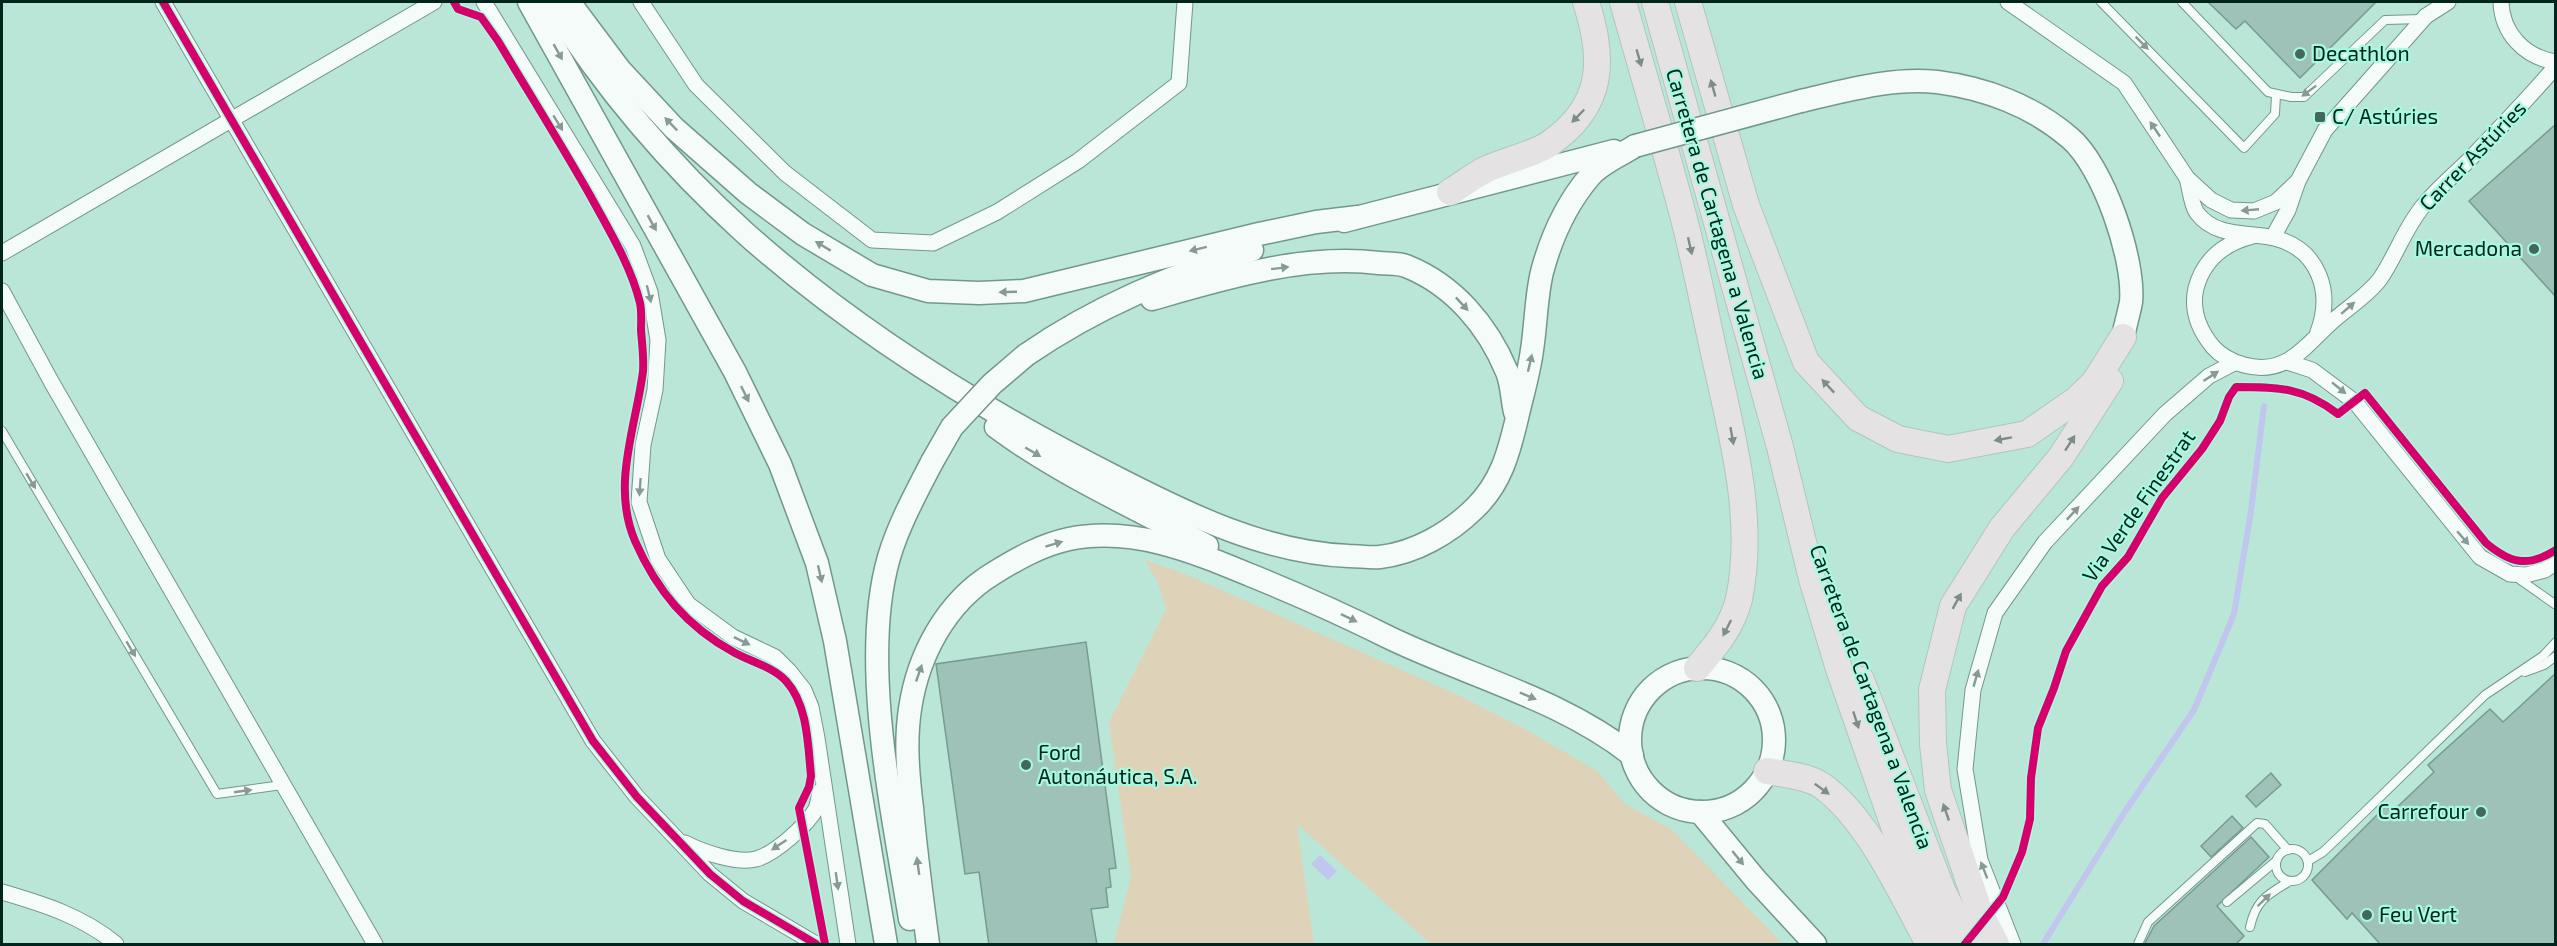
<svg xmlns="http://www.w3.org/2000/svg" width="2557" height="946" font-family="'Exo 2',sans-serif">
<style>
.green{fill:#ded2b8}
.water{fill:#c0c6ee}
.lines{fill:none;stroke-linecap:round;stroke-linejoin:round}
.stream{stroke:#c0c6ee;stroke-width:6}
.building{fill:#9fc2b8;stroke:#769b90;stroke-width:1.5}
.service-casing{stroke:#73978d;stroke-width:10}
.minor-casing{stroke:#73978d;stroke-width:17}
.secondary-casing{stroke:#73978d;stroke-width:25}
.trunk-casing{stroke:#afc6bf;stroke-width:28}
.service{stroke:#f5fbf9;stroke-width:8}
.minor{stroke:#f5fbf9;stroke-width:15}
.secondary{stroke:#f5fbf9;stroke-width:22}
.trunk{stroke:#e5e2e4;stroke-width:26}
.secondary-bridge-casing{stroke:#73978d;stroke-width:25;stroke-linecap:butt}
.secondary-bridge{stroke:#f5fbf9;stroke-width:22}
.cycleway-casing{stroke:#a7f9df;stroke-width:11}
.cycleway{stroke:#d6006c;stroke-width:8}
.oneway{fill:#879a96}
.oneway2{fill:#7e8c8a}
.poi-dot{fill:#42685e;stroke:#a7f9df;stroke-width:2}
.labels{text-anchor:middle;stroke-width:4.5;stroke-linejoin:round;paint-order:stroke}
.poi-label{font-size:21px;fill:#01241c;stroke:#a7f9df;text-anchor:start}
.street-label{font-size:21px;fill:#01241c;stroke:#a7f9df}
</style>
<rect width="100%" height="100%" fill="#bae6d8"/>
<path class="green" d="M1145,560L1183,573L1458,695L1525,729L1597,771L1625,804L1672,830L1783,944H1431L1297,824L1314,944H1114L1131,877L1109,722L1166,609L1158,583Z"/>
<path class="water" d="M1320,855L1337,871L1328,880L1311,864Z"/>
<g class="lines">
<path class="stream" d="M2043,944L2124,813L2194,710L2234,614L2251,511L2264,406"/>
</g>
<g class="building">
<path d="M2208,2H2376L2300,78L2245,21L2236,29Z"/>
<path d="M2556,124V297L2469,201Z"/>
<path d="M1086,642L1116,868L1109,869L1111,887L1106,888L1108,907L1091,909L1097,945H989L979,872L965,874L936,664Z"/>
<path d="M2556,673V945H2381L2352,913L2347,919L2312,880L2386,806L2392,812L2434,772L2428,765L2490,709L2503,722Z"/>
<path d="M2271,773L2281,785L2256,807L2246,796Z"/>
<path d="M2232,816L2243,828L2211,857L2201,846Z"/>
<path d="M2251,837L2269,857L2217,906L2244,936L2235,945H2144L2154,926Z"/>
</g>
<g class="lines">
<g class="service-casing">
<g id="service">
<path d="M2101,2L2244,148L2275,114L2276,94"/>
<path d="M2182,2L2268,92L2291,97H2304L2385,20L2422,19"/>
<path d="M2,431L217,794L282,785"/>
<path d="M2519,579L2556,605"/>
<path d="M2525,672L2544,665L2556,656"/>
<circle cx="2292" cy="865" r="16"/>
<path d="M2308,861L2323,852L2344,832L2485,695L2543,656L2556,642"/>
<path d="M2227,902L2276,861"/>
<path d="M2250,927C2256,900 2267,895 2290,881"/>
<path d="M2138,944L2148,922L2257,823L2265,824L2288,850"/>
</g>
</g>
<g class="minor-casing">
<g id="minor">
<path d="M163,2L593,741L637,797L710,874L743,901L816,944"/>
<path d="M484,2L633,246L650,292L658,340L655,390L643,445L639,502L658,559L688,604L733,637L775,657L789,671L804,690L811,707L817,738L848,944"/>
<path d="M641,2L696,85L785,173L872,240L933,243L997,212L1078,161L1179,83L1185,2"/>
<path d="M2008,2L2124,83L2187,178L2211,200L2231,210L2254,211L2276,202L2298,181"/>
<path d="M2501,2C2502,33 2524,57 2556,62"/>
<path d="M2187,178C2190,188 2191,205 2197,213C2216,238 2248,232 2274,238C2319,249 2333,292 2318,332"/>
<path d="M2253,236C2224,243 2204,259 2196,288C2191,310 2199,330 2213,347C2221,356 2233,362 2244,365C2288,377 2307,343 2335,319C2349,307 2369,294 2380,279C2396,256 2405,227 2424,205C2437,189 2454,175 2469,160C2499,129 2528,99 2556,66"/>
<path d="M2273,237L2288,210L2298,181L2325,130L2426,16L2448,2"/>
<path d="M2,253L434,2"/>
<path d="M2,291L52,383L375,944"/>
<path d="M2287,362L2312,370L2355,402L2480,557L2510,574L2526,575L2545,570L2556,562"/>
<path d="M685,843C702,852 737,864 756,859C775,854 807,825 816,809C818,804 819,796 820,791"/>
<path d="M2,892C43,904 82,916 116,944"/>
<path d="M2013,944L1980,860L1965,769L1973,690L1995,613L2045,542L2165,414L2209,376L2234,363"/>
</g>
</g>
<g class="secondary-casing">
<g id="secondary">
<path d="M529,2L735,372L780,464L817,563L835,641L886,944"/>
<path d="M550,2C603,86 671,166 745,233C856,332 982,410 1115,477C1187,514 1266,553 1349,556C1359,556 1370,558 1380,557C1415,553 1450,533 1475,508C1501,483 1509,452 1517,418C1522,396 1529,373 1532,350C1536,324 1536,297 1542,272C1551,238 1567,203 1590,176C1601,163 1621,155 1635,146"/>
<path d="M569,2L620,70L674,128L748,193L803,234L872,275L928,291L979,293L1024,291L1259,234L1316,222L1358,217"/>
<path d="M1801,101C1844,91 1892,77 1937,82C1985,88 2033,106 2070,138C2103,166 2135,259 2131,302C2129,313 2125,326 2123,337"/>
<path d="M1344,221L1614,151"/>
<path d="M1152,299C1225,278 1303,254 1379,263C1388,264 1398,263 1406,266C1454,285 1488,326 1507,372C1512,384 1512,399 1515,412"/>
<path d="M1026,355C1097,306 1171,276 1252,250"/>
<path d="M996,427C1061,475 1136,508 1207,546"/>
<circle cx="1702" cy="740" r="72"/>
<path d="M1700,812L1756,880L1815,944"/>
<path d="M910,919C893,813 859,661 889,557C899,524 916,493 932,462"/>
<path d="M928,944C922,899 916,854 912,808C908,775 905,742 910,709C918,655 946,602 994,573C1017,559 1041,545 1069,539C1132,526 1192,551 1250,575C1297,594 1344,615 1390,638C1471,677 1561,699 1632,755"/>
</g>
</g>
<g class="trunk-casing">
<g id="trunk">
<path d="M1623,2C1643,73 1664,144 1683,215C1695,261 1704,307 1714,353C1731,431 1756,518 1739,599C1732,627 1715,647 1697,668"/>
<path d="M1655,2L1780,447L1812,579L1839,669L1895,829L1946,944"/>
<path d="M1688,2L1746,205L1806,362L1858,418L1898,439L1948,449L2027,434L2076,400L2094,383L2123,337"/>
<path d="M1450,192C1462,185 1473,176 1485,170C1505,160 1531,156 1549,144C1604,106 1605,60 1586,2"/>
<path d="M1861,680L1942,890L1969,944"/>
<path d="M1767,771C1784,774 1807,776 1821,785C1868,818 1902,895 1929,944"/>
<path d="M1996,944L1980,913L1938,790L1933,744L1932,690L1953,606L2002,528L2061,457L2110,381"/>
</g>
</g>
<use href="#service" class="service"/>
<use href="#minor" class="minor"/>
<use href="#secondary" class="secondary"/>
<use href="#trunk" class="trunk"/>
<g class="secondary-bridge-casing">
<g id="secondary-bridge">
<path d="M1635,146L1801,101"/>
<path d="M932,462L952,427L992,384L1026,355"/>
</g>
</g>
<use href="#secondary-bridge" class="secondary-bridge"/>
<g class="cycleway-casing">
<g id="cycleway">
<path d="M163,2L593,741L637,797L710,874L743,901L816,944"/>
<path d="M454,2L458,9L481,17L498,41C529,93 561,144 591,197C609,230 631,266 640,303C642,312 641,322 641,330C642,344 644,358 643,371C636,427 611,485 635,541C657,591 687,627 735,653C752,662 773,667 786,681C808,705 808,746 811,776L809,787L799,808L825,944"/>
<path d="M1965,944L2003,897L2022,852L2030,819L2031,778L2038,728L2054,688L2066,651L2102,586L2128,557L2162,498L2202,449L2220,421L2229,397L2236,387C2278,387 2303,387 2338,414L2365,393L2486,543C2510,563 2527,568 2556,550"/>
</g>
</g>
<use href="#cycleway" class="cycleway"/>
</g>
<defs><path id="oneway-solid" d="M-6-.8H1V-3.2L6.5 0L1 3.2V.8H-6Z" transform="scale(1.5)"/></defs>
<g class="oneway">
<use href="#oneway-solid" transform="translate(2142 43) rotate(45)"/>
<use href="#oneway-solid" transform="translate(558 52) rotate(61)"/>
<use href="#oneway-solid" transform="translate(2309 91) rotate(143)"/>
<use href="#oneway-solid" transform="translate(558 123) rotate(59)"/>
<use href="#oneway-solid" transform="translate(671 124) rotate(-134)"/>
<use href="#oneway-solid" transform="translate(2155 129) rotate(-124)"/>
<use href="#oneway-solid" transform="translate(2250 210) rotate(175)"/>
<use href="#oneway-solid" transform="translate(652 223) rotate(61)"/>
<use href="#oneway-solid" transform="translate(823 246) rotate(-149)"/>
<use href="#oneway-solid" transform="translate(1198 249) rotate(166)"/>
<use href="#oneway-solid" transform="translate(1280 268) rotate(-7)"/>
<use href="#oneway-solid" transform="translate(1008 292) rotate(178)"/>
<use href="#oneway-solid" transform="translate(649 294) rotate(76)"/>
<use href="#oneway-solid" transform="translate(1462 304) rotate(47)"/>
<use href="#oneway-solid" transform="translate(2348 308) rotate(-41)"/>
<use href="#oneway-solid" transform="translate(1530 363) rotate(-77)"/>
<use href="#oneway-solid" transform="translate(2211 376) rotate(-33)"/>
<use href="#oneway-solid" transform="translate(2339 388) rotate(39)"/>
<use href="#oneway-solid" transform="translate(745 394) rotate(64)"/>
<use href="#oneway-solid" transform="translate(1033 452) rotate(30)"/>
<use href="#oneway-solid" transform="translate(31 481) rotate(59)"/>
<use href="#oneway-solid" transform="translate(640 487) rotate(94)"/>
<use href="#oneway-solid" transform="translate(2073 513) rotate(-47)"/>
<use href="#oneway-solid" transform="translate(2463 538) rotate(49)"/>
<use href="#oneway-solid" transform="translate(1054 544) rotate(-17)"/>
<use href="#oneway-solid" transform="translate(820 574) rotate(77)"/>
<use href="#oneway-solid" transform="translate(1349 618) rotate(26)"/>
<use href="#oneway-solid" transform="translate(742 641) rotate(26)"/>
<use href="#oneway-solid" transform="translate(131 649) rotate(59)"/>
<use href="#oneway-solid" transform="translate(919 673) rotate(-71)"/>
<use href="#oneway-solid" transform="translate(1976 678) rotate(-74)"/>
<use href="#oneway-solid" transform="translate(1528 696) rotate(23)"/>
<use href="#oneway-solid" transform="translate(243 791) rotate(-8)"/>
<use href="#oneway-solid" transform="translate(779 845) rotate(146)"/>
<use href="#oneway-solid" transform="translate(1738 858) rotate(51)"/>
<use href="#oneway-solid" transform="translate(918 866) rotate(-98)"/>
<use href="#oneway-solid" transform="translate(1984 870) rotate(-111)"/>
<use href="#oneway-solid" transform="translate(837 881) rotate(82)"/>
<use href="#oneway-solid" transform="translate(2264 900) rotate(-44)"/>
</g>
<g class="oneway2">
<use href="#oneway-solid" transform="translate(1639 58) rotate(74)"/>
<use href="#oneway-solid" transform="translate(1713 88) rotate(-106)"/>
<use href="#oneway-solid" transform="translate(1578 116) rotate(134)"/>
<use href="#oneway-solid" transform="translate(1690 246) rotate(77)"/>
<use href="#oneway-solid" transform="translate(1828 386) rotate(-133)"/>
<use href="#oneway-solid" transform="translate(1732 436) rotate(80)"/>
<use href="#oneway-solid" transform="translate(2003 439) rotate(170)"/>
<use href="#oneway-solid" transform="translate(2070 443) rotate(-57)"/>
<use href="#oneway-solid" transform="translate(1957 601) rotate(-61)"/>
<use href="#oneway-solid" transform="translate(1727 628) rotate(117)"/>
<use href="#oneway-solid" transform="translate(1856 720) rotate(72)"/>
<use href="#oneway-solid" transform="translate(1822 789) rotate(36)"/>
<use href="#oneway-solid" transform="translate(1946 812) rotate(-109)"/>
</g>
<g class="poi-dot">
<circle cx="2300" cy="54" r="6"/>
<rect x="2314" y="111" width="12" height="12" rx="3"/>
<circle cx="2534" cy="249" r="6"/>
<circle cx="1026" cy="765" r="6"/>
<circle cx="2481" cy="812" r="6"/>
<circle cx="2367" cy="915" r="6"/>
</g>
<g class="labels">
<g class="poi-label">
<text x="2312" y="61">Decathlon</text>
<text x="2332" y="124">C/ Astúries</text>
<text x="2522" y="256" text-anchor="end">Mercadona</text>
<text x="1038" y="760">Ford<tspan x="1038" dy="24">Autonáutica, S.A.</tspan></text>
<text x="2469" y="819" text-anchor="end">Carrefour</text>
<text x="2379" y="922">Feu Vert</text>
</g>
<g class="street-label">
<text transform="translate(2473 156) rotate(-46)" y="7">Carrer Astúries</text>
<text transform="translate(1717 224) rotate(74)" y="7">Carretera de Cartagena a Valencia</text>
<text transform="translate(2139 506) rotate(-55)" y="7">Via Verde Finestrat</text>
<text transform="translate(1871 697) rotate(70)" y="7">Carretera de Cartagena a Valencia</text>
</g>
</g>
<rect width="2557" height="946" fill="none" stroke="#01241c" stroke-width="6"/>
</svg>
